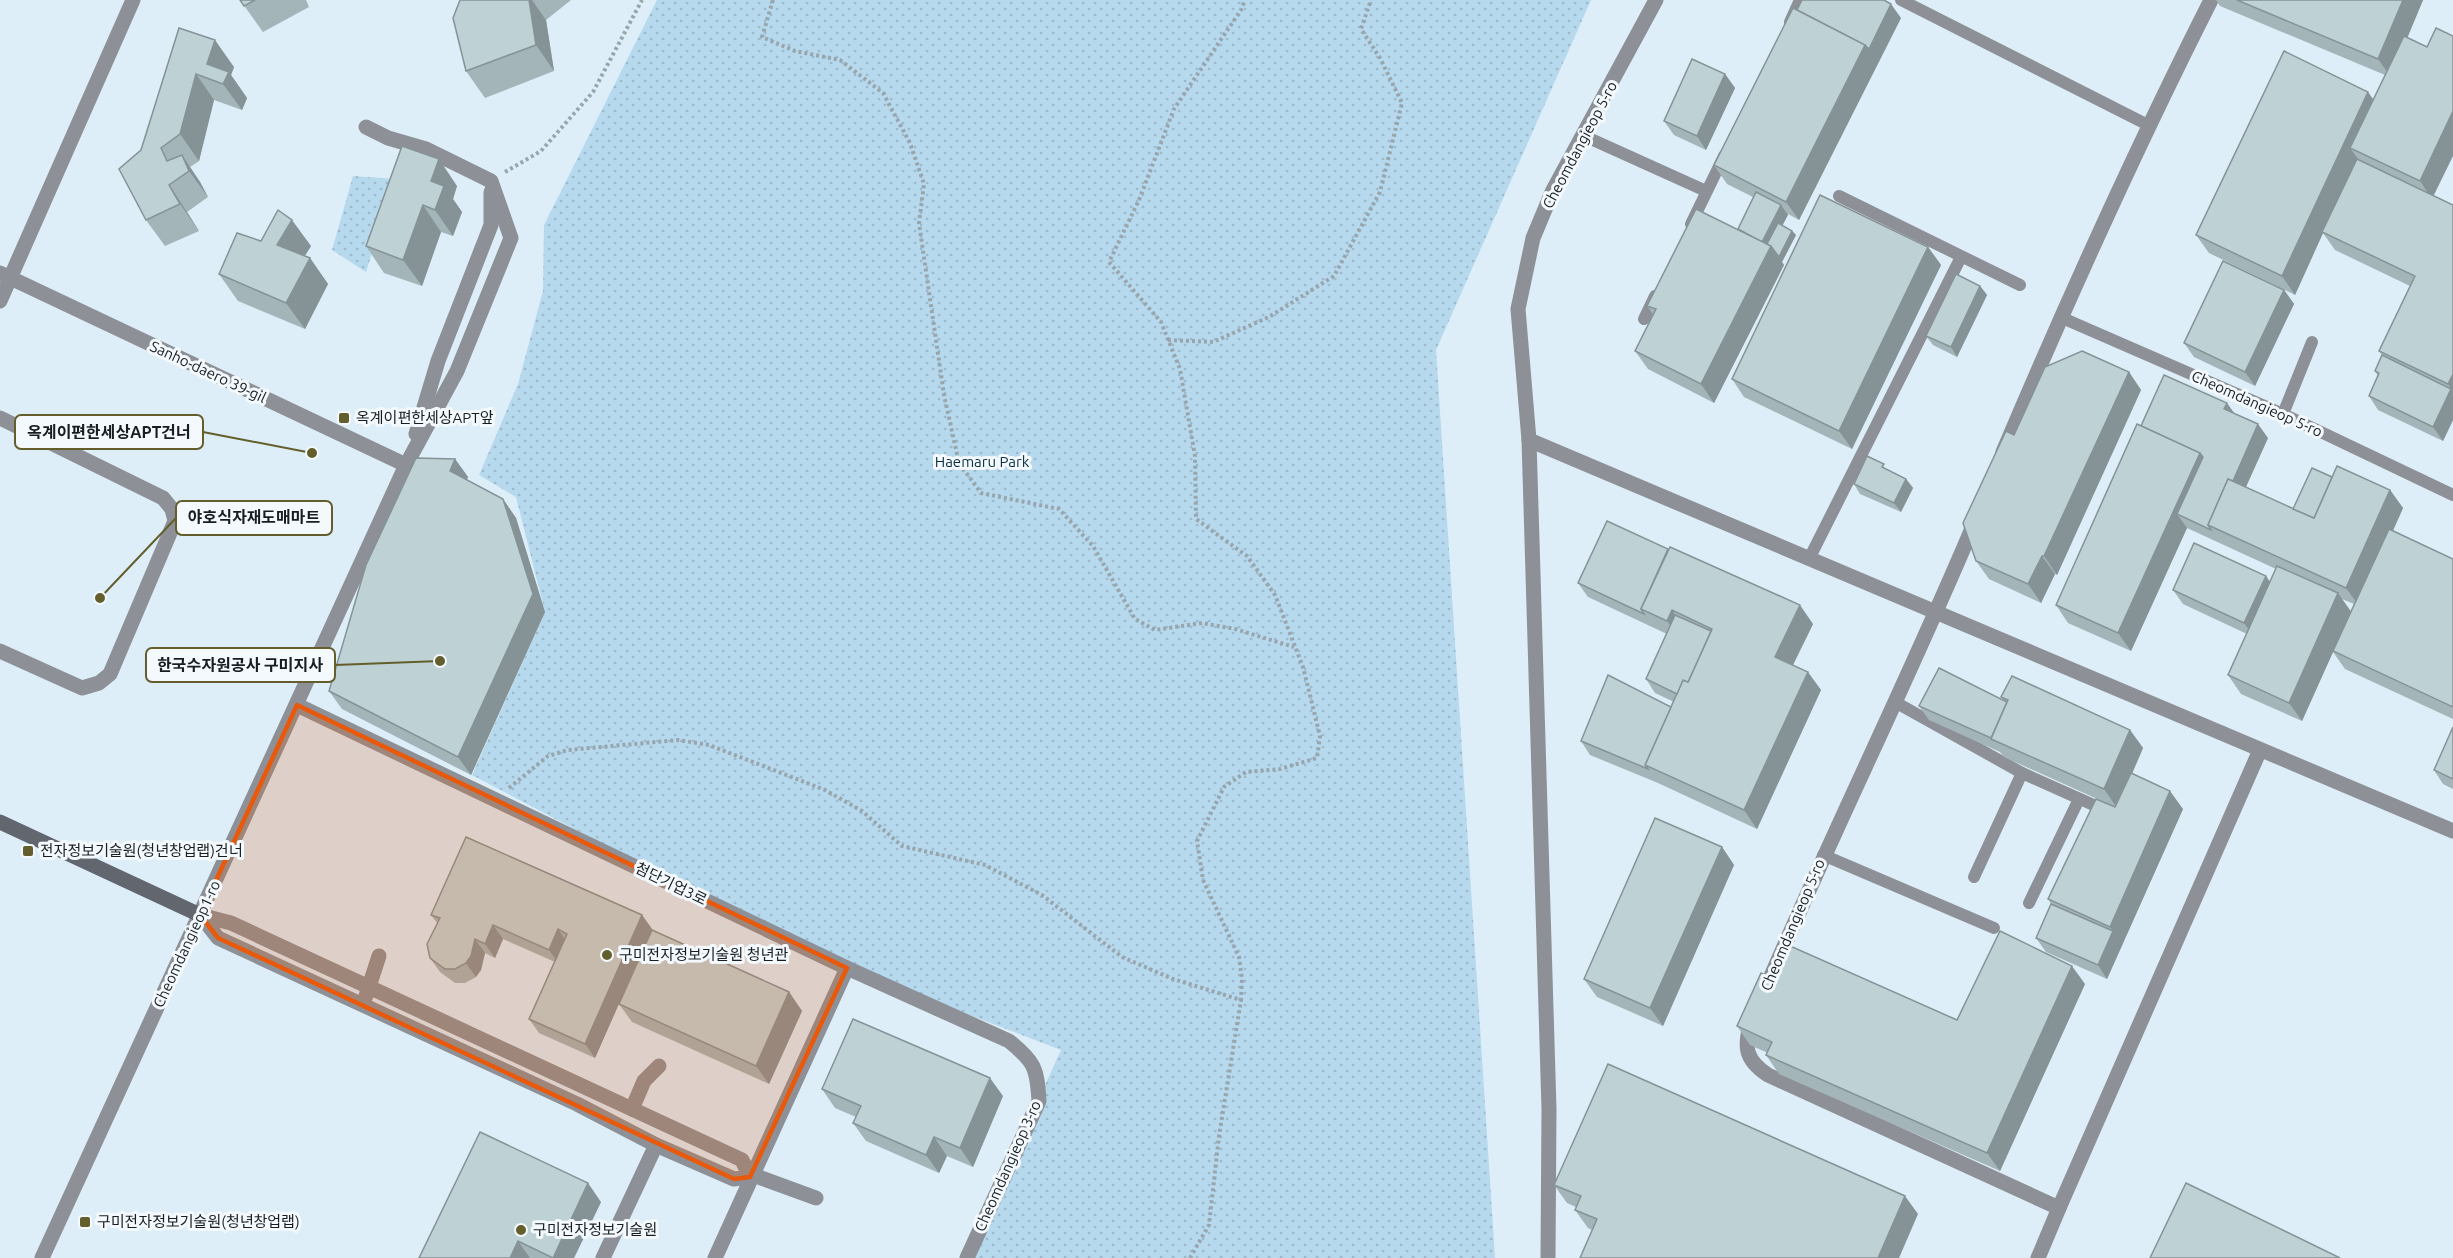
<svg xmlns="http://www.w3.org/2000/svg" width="2453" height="1258" font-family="Ubuntu,'Noto Sans KR',sans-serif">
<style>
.park{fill:url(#park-dots)}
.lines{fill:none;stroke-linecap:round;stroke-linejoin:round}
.path{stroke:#98a5ad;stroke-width:4;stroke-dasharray:3 3;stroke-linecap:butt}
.lane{stroke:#8d9197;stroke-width:12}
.street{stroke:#8d9197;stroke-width:15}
.secondary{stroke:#61666f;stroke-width:15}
.wall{fill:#a3b5b8;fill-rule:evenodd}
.shaded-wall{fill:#859396}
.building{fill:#bed2d6;stroke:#859396;stroke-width:1.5}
.marked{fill:#e8590c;fill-opacity:0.2;stroke:#e8590c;stroke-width:4.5;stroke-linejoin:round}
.poi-dot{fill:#635e2b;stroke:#f3f9fd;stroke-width:2}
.labels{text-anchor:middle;stroke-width:6;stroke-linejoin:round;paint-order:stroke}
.street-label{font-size:15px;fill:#171d21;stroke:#f3f9fd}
.poi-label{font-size:15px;fill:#171d21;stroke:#f3f9fd;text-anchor:start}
.park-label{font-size:15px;fill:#0b3143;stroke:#f3f9fd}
.leader{fill:none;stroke:#635e2b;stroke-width:2}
.callout-dot{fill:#635e2b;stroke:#f3f9fd;stroke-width:2}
.callout{fill:#f3f9fd;stroke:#635e2b;stroke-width:2}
.callout-label{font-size:16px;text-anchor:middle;font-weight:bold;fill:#171d21}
</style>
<defs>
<pattern id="park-dots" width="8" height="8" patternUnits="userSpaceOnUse" patternTransform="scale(1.5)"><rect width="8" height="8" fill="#b6d9ee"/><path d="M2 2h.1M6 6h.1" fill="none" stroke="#9cbacc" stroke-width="1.8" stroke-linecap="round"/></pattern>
</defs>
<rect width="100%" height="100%" fill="#ddeef8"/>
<g class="park">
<path d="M657,0H1591L1436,350L1495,1258H966L1061,1050L847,968L685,887L472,775L545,612L516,497L479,475L518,384L543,291L544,225Z"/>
<path d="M353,176L396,179L366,272L332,250Z"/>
</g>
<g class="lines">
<g class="path">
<path d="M773,0L762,37L795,51L840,60L883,93L910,143L924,184L919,223L944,395L959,463L981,493L1059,509L1093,546L1135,619L1155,630L1202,623L1235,629L1294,647"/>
<path d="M505,172L541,151L593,92L642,0"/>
<path d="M1168,340L1213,342L1269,317L1334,276L1380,192L1402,103L1380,58L1361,29L1371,0"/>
<path d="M509,788L548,756L568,750L678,740L709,745L825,790L862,811L902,846L985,865L1042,895L1122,957L1173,979L1241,1000L1242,979L1239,957L1203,880L1197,841L1224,787L1246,772L1280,769L1317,758L1320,736L1303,667L1275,595L1247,556L1196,519L1195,456L1180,369L1161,322L1109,262L1139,200L1174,109L1241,10L1245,0"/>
<path d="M1190,1258L1209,1225L1219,1136L1241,1000"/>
</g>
<g class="lane">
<path d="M1901,0L2148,125"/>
<path d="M1790,22L1800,0"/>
<path d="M1582,135L1706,191"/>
<path d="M1839,196L2020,285"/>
<path d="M1691,224L1724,156"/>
<path d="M2060,317L2283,414L2453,495"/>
<path d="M1644,319L1655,296"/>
<path d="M2283,414L2312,342"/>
<path d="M1809,559L1961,257"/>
<path d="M1895,702L2022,773L2107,811"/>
<path d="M1823,855L1994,928"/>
<path d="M1974,877L2022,773"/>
<path d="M2029,903L2079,799"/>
</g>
<g class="street">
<path d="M0,273L406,465"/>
<path d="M0,301L133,0"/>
<path d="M0,418L163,498L172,509L175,521L110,674L99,683L82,688L0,651"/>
<path d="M416,434L438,361L491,225V192"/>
<path d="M1529,440L2453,831"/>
<path d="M2003,452C2068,299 2136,148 2211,0"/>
<path d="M297,705L847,968L1009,1041C1035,1062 1037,1068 1039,1101L967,1258"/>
<path d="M200,915L231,923L742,1160L750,1177L734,1179L656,1145L577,1104L218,938Z"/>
<path d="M1763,995C1831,835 1909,679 1976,519"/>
<path d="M366,996L379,956"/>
<path d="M1752,1020C1743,1046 1745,1060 1768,1075L2059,1208L2038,1258"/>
<path d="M632,1109L644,1081L659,1066"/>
<path d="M753,1175L816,1198"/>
<path d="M2059,1208L2260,750"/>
<path d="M42,1258L406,465L457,371L511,238L491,181L426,149L388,138L366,127"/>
<path d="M603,1258L656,1145"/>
<path d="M715,1258L847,968"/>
<path d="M1548,1258L1549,1109L1529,440L1518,309L1533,238L1553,190L1656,0"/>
</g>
<path class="secondary" d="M0,822L200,915"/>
</g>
<g class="wall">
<path d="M240,0H306L309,7L263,32Z"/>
<path d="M460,0H571L546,20L554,71L485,98L466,71Z"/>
<path d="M2216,0H2423L2407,38L2434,196L2453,205V420L2443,441L2378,410L2369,396L2378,376L2375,371L2382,355L2379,351L2410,286L2335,250L2323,233L2295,295L2209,253L2196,235L2373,100L2385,75L2220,6Z"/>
<path d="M1797,10L1901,18L1799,220L1788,214L1782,226L1792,231L1796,235L1782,262L1784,265L1714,403L1648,369L1635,351L1653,314L1647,306L1738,229L1753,197L1727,184L1714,165Z"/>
<path d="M179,28L234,67L231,75L247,98L242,110L214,100L199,161L190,167L200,182L208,197L187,212L199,231L165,246L146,220L141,150Z"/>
<path d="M1725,74L1735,88L1706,150L1674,135L1664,121Z"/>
<path d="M402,146L457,186L453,199L462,212L453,236L441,232L422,286L384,273L366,246Z"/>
<path d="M261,241L311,246L305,256L310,258L328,284L305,329L238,301L219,274Z"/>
<path d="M1928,247L1941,265L1852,449L1744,397L1732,379Z"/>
<path d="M1980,286L1987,295L1957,357L1933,345L1926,336Z"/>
<path d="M2284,290L2294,304L2255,386L2194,357L2184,343Z"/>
<path d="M2129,372L2141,390L2057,575L2055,574L2041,603L1989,579L1976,561L2014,435Z"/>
<path d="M2234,413L2268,438L2246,487L2293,509L2332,477L2390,490L2403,508L2393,531L2453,559V719L2345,669L2333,652L2302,721L2241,694L2228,675L2247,634L2183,604L2173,590L2266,576L2270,582L2276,569L2187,528L2131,651L2068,623L2056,605L2141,426ZM2342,599L2354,604L2351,611Z"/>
<path d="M455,459L468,477L467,480L503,499L516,518L545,612L471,775L342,709L329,691Z"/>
<path d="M1888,470L1906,479L1913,488L1901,512L1860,494L1854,484Z"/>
<path d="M1578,583L1813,624L1793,665L1821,690L1757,829L1658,783L1590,755L1581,741L1671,707L1674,702L1655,693L1646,679L1667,634L1588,597Z"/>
<path d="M2001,697L2130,730L2143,748L2132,774L2183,809L2107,979L2046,952L2036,938L2051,904L2048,899L2115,807L2004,757L2000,752L1929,720L1919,706L2004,701Z"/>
<path d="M2453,727V789L2443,784L2434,770Z"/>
<path d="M1722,847L1734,865L1663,1026L1597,997L1584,979Z"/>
<path d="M431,915H642L652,929L595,1058L539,1033L529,1019L555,962L503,939L495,958L485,953L481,970L476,977L465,983H455L440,972L430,958L437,923Z"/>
<path d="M1773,979L1957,1020L2085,984L2000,1171L1779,1074L1766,1055L1768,1053L1750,1045L1737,1026Z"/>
<path d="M789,992L802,1011L769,1084L632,1022L619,1004Z"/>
<path d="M822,1089L1003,1096L973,1167L947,1156L939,1173L866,1141L853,1123L856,1117L835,1108Z"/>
<path d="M1554,1185L1918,1214L1592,1230L1588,1228L1575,1210L1576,1207L1567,1203Z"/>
<path d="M601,1202L574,1258H419Z"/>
</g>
<g class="shaded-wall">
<path d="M529,0H532L546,20L554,71L536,45Z"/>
<path d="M2403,0H2423L2391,77L2378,59Z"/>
<path d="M1891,4L1901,18L1799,220L1786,202L1865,45Z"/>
<path d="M215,40L234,67L231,75L247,98L242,110L223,84L207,64Z"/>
<path d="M196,74L214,100L199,161L180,134Z"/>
<path d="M1725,74L1735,88L1706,150L1697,136Z"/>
<path d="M2368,92L2381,110L2350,148L2358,159L2324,233L2322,232L2323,233L2295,295L2282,276Z"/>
<path d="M2453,111V156L2432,199L2420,181Z"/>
<path d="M182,155L200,182L208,197L189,171Z"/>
<path d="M439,159L457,186L453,199L462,212L453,236L435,210L431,181Z"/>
<path d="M169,185L187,212L199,231L180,204Z"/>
<path d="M423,205L441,232L422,286L403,260Z"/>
<path d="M1781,205L1788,215L1771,247L1792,231L1796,235L1782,262L1784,265L1714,403L1701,384L1762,243Z"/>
<path d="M292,220L311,246L295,271L277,245Z"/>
<path d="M1928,247L1941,265L1852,449L1839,431Z"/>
<path d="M310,258L328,284L305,329L286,303Z"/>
<path d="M1980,286L1987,295L1957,357L1951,347Z"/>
<path d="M2284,290L2294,304L2255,386L2245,372Z"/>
<path d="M2129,372L2141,390L2057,575L2044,556Z"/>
<path d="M2453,374V420L2443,441L2433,427L2451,389L2448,384Z"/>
<path d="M2227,403L2237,417L2224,409Z"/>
<path d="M2258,424L2268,438L2225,533L2212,527Z"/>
<path d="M2200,453L2213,472L2177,514L2187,528L2131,651L2118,633Z"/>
<path d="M455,459L468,477L463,489L450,471Z"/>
<path d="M1906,479L1913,488L1901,512L1894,503Z"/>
<path d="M2390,490L2403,508L2359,606L2346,588Z"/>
<path d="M503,499L516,518L545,612L471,775L458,757Z"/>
<path d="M2042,556L2055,574L2041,603L2028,584Z"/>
<path d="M2266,576L2275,590L2254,637L2244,623Z"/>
<path d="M2338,593L2351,612L2302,721L2289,703Z"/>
<path d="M1800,605L1813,624L1788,675L1775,657Z"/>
<path d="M1672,610L1685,629L1680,639L1667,621Z"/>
<path d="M1808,672L1821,690L1757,829L1744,810Z"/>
<path d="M2130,730L2143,748L2117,808L2104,789Z"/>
<path d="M2170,791L2183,809L2107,979L2098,965L2113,931L2110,927Z"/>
<path d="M1722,847L1734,865L1663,1026L1650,1008Z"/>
<path d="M642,915L652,929L595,1058L585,1044Z"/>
<path d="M493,925L503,939L495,958L485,944Z"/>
<path d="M558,929L568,944L559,964L549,950Z"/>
<path d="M475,939L485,953L481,970L476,977L466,963Z"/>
<path d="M2072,966L2085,984L2000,1171L1987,1153Z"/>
<path d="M789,992L802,1011L769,1084L756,1066Z"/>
<path d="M990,1078L1003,1096L973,1167L960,1148Z"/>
<path d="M934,1137L947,1156L939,1173L926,1155Z"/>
<path d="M588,1183L601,1202L574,1258H553Z"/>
<path d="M1905,1196L1918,1214L1899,1258H1878Z"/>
<path d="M518,1241L530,1258H510Z"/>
</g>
<g class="building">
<path d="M240,0H255L244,6Z"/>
<path d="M460,0H529L536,45L466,71L453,18Z"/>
<path d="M1802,0H1884L1891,4L1869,49L1865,45L1797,10Z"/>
<path d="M2237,0H2403L2378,59Z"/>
<path d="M1793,8L1865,45L1786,202L1714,165Z"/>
<path d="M179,28L215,40L207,64L229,72L223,84L196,74L180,134L161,148L167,161L182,155L189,171L169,185L180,204L146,220L119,169L141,150Z"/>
<path d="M2436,28L2453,36V111L2420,181L2350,148L2404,36L2427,47Z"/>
<path d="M2284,51L2368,92L2282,276L2196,235Z"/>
<path d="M1692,59L1725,74L1697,136L1664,121Z"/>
<path d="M402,146L439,159L431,181L444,186L435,210L423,205L403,260L366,246Z"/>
<path d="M2357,159L2453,205V374L2448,384L2379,351L2415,276L2322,232Z"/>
<path d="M1756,192L1781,205L1762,242L1738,229Z"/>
<path d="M1820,195L1928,247L1839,431L1732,379Z"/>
<path d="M1696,209L1771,246L1701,384L1635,351L1656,309L1647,306Z"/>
<path d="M278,210L292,220L277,245L310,258L286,303L219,274L237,233L261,241Z"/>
<path d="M1778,223L1792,231L1779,257L1771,246L1767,244Z"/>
<path d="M2223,261L2284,290L2245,372L2184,343Z"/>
<path d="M1956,274L1980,286L1951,347L1926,336Z"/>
<path d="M2082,351L2129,372L2044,556H2042L2028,584L1976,561L1963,523L2006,431L2014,435L2045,367Z"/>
<path d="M2382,355L2451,389L2433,427L2369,396L2379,373L2375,371Z"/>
<path d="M2164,375L2227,403L2224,409L2258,424L2233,481L2228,479L2208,525L2211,530L2177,514L2203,457L2200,453L2141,426Z"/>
<path d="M2137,424L2200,453L2118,633L2056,605Z"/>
<path d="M1867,456L1884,464L1882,467L1906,479L1894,503L1854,484Z"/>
<path d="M416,458L455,459L450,471L503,499L533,594L458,757L329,691L366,565Z"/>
<path d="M2337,466L2390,490L2346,588L2208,525L2228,479L2314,518Z"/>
<path d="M2312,468L2332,477L2314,518L2293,509Z"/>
<path d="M1607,521L1668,549L1641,609L1644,614L1578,583Z"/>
<path d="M2389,529L2453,559V707L2333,651Z"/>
<path d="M2194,543L2266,576L2244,623L2173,590Z"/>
<path d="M1670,547L1800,605L1775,657L1808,672L1744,810L1645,765L1683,680L1688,682L1712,629L1672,610L1667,621L1641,609Z"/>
<path d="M2277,566L2338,593L2289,703L2228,675Z"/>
<path d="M1675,615L1711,631L1688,682L1683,680L1677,694L1646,679Z"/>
<path d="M1939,668L2007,702L1991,738L1919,706Z"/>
<path d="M1608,675L1671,707L1645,765L1648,769L1581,741Z"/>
<path d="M2012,676L2130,730L2104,789L1991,739L2008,700L2001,697Z"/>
<path d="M2453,727V779L2434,770Z"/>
<path d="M2131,773L2170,791L2110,927L2048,899L2096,799L2115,807Z"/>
<path d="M1655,818L1722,847L1650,1008L1584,979Z"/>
<path d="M466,837L642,915L585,1044L529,1019L567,934L558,929L549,950L493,925L485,944L475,939L471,956L466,963L455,969H445L430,958L427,944L440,918L431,915Z"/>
<path d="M2051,904L2113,931L2098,965L2036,938Z"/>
<path d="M652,930L789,992L756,1066L619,1004Z"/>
<path d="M2000,931L2072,966L1987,1153L1766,1055L1772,1042L1737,1026L1761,973L1773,979L1788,945L1957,1020Z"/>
<path d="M853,1019L990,1078L960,1148L934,1137L926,1155L853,1123L861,1106L822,1089Z"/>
<path d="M1608,1064L1905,1196L1878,1258H1580L1597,1219L1575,1210L1581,1196L1554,1185Z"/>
<path d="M480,1132L588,1183L553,1258L518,1241L510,1258H419Z"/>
<path d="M2186,1183L2340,1258H2150Z"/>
</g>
<path class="marked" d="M297,705L847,968L750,1177L734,1179L218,938L200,915Z"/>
<g class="poi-dot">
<rect x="338" y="412" width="12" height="12" rx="3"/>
<rect x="22" y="845" width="12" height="12" rx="3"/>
<circle cx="607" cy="955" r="6"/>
<rect x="79" y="1216" width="12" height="12" rx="3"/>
<circle cx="521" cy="1230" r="6"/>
</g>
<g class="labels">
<g class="street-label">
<text transform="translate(1580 145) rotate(-62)" y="5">Cheomdangieop 5-ro</text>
<text transform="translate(208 372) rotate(25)" y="5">Sanho-daero 39-gil</text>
<text transform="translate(2257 404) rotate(24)" y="5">Cheomdangieop 5-ro</text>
<text transform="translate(671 884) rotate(26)" y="5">첨단기업3로</text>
<text transform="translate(1793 925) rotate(-67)" y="5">Cheomdangieop 5-ro</text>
<text transform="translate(187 944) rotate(-65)" y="5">Cheomdangieop1-ro</text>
<text transform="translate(1008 1166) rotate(-66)" y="5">Cheomdangieop 3-ro</text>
</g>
<g class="poi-label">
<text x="356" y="423">옥계이편한세상APT앞</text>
<text x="40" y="856">전자정보기술원(청년창업랩)건너</text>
<text x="619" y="960">구미전자정보기술원 청년관</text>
<text x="97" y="1227">구미전자정보기술원(청년창업랩)</text>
<text x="533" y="1235">구미전자정보기술원</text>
</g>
<g class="park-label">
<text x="982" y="467">Haemaru Park</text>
</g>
</g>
<path class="leader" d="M312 453L203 432M100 598L176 518M440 661L335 665"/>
<g class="callout-dot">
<circle cx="312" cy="453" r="6"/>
<circle cx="100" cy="598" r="6"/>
<circle cx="440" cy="661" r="6"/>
</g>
<g class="callout">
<rect x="15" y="415" width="188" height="34" rx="6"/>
<rect x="176" y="501" width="156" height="34" rx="6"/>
<rect x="146" y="648" width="189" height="34" rx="6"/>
</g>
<g class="callout-label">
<text x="109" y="438">옥계이편한세상APT건너</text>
<text x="254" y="523">야호식자재도매마트</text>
<text x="240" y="671">한국수자원공사 구미지사</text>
</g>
</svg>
